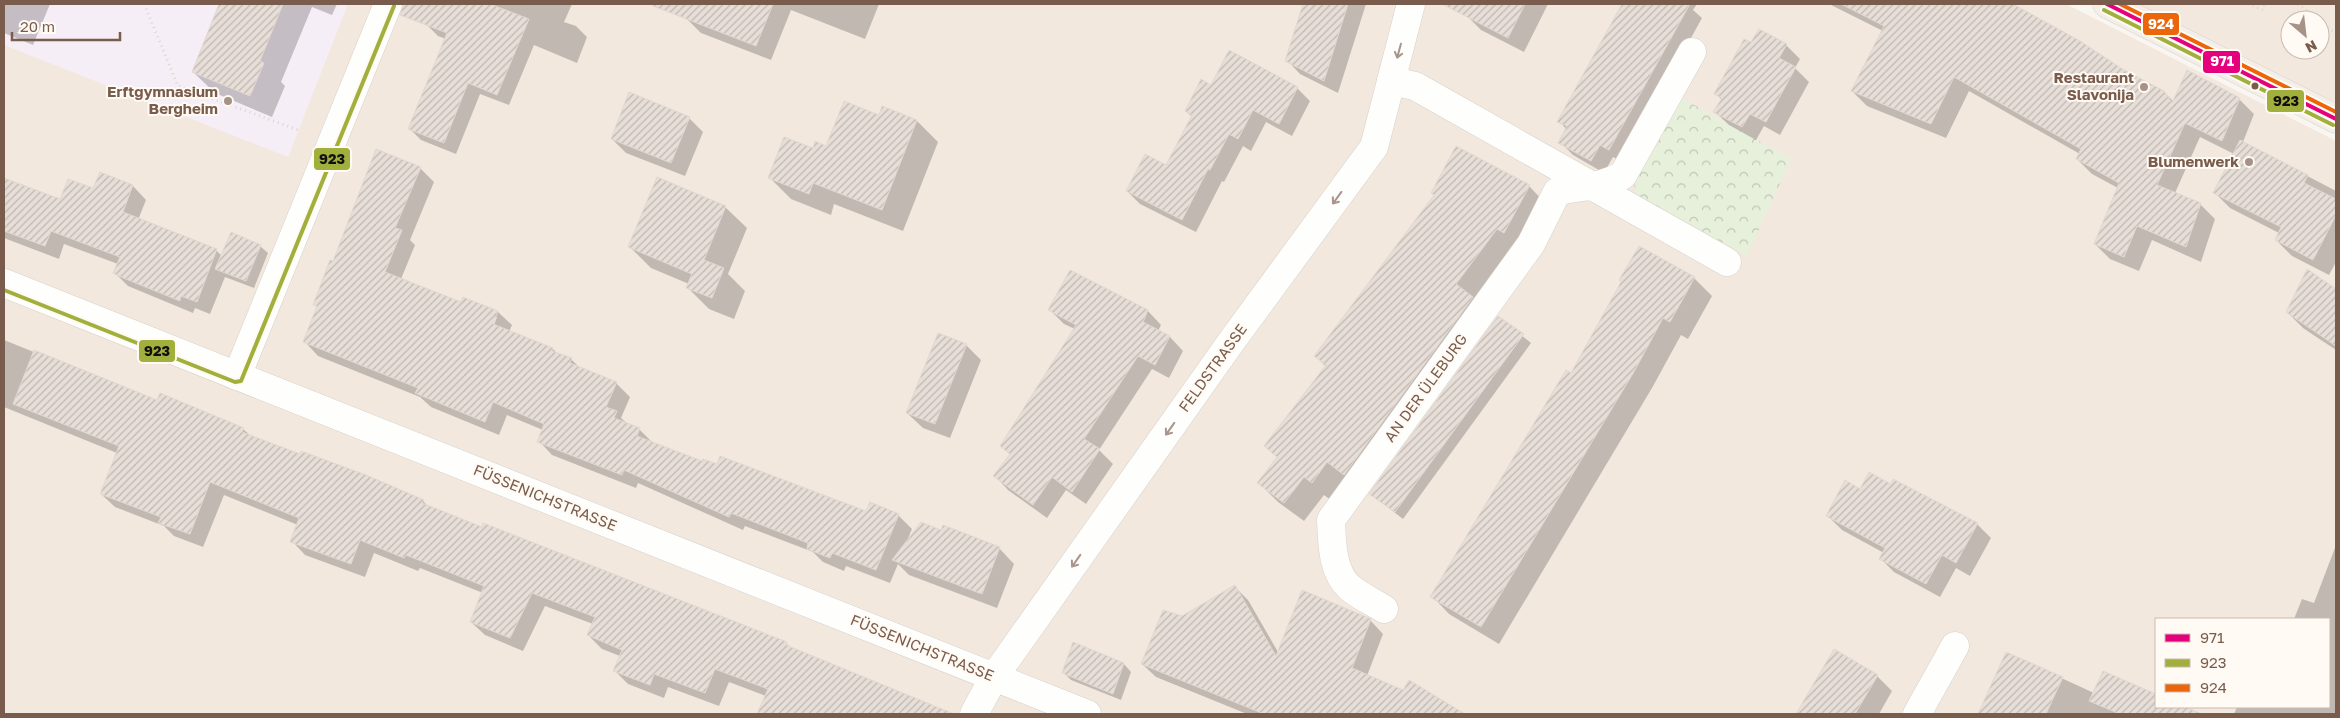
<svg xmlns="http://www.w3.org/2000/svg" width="2340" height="718" font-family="'Golos Text',sans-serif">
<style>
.residential{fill:#f2e8de;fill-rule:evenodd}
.education{fill:#f6eef6}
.forest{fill:url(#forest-crowns)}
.shadow{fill:#0003;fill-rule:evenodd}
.building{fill:url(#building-hatch);stroke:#e2d8d2}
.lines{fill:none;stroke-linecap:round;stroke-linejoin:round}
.minor-casing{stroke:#d7d1cb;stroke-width:29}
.major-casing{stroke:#dad1cc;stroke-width:29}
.path{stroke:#dcd5d0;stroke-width:3;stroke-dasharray:1 4;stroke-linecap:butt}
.minor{stroke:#fefefd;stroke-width:28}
.major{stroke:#f3eee8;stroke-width:28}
.bus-1-casing{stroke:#fffaf3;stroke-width:8}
.bus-2-casing{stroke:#fffaf3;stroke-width:8}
.bus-3-casing{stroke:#fffaf3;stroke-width:8}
.bus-1{stroke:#e5007d;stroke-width:4}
.bus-2{stroke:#a1af3c;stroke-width:4}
.bus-3{stroke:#eb660b;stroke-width:4}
.oneway{stroke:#a8958b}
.bus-dot{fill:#7a5c4d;stroke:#fffaf3;stroke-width:2}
.poi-dot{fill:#a69286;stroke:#fffaf3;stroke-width:2}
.labels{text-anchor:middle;stroke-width:4;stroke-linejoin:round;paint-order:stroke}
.poi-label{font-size:15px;font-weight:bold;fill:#7a5c4d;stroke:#fffaf3;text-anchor:end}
.street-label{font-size:15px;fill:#7a5c4d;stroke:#fffaf3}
.line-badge{stroke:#fffaf3;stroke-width:2}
.badge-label{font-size:14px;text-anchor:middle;font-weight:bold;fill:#fff}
.pale-badge-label{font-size:14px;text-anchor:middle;font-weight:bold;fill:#111}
</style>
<defs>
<pattern id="forest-crowns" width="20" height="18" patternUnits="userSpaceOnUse" patternTransform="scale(1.25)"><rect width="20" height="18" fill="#e7f0db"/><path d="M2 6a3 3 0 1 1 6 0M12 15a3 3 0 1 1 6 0" fill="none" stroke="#c0c6b4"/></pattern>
<pattern id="building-hatch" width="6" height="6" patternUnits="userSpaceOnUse" patternTransform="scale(1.25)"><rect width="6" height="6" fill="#e6ded7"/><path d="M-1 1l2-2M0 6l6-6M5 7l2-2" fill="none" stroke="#bfb7b1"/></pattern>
</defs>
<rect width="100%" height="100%" fill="#f9f5f0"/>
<g class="residential">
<path d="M4,4H2066L2336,141V714H4ZM2156,619H2329V707H2156Z"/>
<path d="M2121,4H2336V102L2205,46ZM2290,20H2320V50H2290Z"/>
</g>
<path class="education" d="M4,4H348L288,157L4,45Z"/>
<path class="forest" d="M1680,97L1791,159L1747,256L1637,196L1634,184Z"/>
<g class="shadow">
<path d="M4,4H50L33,45L4,33Z"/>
<path d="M221,4H337L332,15L312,7L281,82L285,86L272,117L215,93L193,72Z"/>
<path d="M435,4H572L564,22L576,26L587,37L577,63L534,45L509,105L480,94L456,154L421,140L410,129L446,39L438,36L426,24Z"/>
<path d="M692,4H879L865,39L791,10L771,60L701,33L686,18Z"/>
<path d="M1304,4H1366L1338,93L1300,74L1287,60Z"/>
<path d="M1471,4H1548L1524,52L1481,30L1466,15Z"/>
<path d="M1623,4H1697L1693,10L1702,18L1623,162L1613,157L1604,173L1573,155L1560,142L1567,130L1559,121Z"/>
<path d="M1829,4H2003L2006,5L2011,4L2079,42L2124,71L2164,92L2174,102L2239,99L2254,114L2243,142L2336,191V262L2329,275L2292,256L2276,240L2279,233L2230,208L2214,192L2234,154L2200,137L2175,193L2200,204L2215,219L2201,262L2152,240L2139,271L2110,259L2095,244L2118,188L2092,174L2077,159L2080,154L1969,91L1946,138L1867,106L1852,91L1883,31Z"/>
<path d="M1751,44L1786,45L1800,59L1795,68L1809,82L1780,135L1764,126L1756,140L1729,125L1715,112L1722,100L1716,94Z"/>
<path d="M1211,87L1297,88L1310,101L1292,136L1266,122L1251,151L1243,146L1224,182L1222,181L1196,232L1140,204L1127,191L1166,166L1192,117L1186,111Z"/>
<path d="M883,107L917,121L938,142L903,231L834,204L831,215L791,199L770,178L814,150L827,147L880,116Z"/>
<path d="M689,118L703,132L685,176L626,153L612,139Z"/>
<path d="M420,168L434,182L410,240L415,245L401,279L462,304L498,312L512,325L509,332L553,349L558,354L571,359L581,369L616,383L630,397L621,418L629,425L639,429L653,443L703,463L867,512L898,515L912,529L907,541L999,548L1014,564L997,608L909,575L898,564L890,583L846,566L844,571L823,562L813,552L745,526L743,530L638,483L636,488L552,455L539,441L543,430L507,415L499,435L431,407L420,397L318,356L305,342L318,308L314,304L334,263ZM495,317H497L492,330L490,329Z"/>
<path d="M5,180L61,201L94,190L133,186L146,200L138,220L216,250L222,256L260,246L268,253L254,288L225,277L210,314L195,308L193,313L128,286L115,273L118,264L64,244L59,259L4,238Z"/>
<path d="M1529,186L1548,206L1332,501L1324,495L1304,521L1278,502L1259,483L1278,458L1265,446L1326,367L1316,356Z"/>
<path d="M725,207L747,228L728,274L745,291L734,319L709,309L687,287L689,284L651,268L630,247Z"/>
<path d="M2308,271L2336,290V350L2303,328L2287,312Z"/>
<path d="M1070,272L1148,311L1161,325L1158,331L1170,337L1183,351L1169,378L1152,369L1099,450L1113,464L1086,504L1066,490L1047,518L1008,490L995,476L1011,455L1001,446L1075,329L1064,324L1050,310Z"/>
<path d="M1694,278L1712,296L1688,339L1681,335L1652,388L1499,644L1449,614L1432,596L1571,375Z"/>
<path d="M1499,317L1531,343L1403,519L1371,494Z"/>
<path d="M4,340L158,402L243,429L252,437L423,501L429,507L482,528L786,643L793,650L929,712V714H758L766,696L729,682L719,706L668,687L664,698L628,684L615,671L620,656L602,649L588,635L593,624L545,606L523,651L485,635L471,622L483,593L420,568L418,571L374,553L365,577L305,555L292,541L298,525L224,495L203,547L174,536L164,526L115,507L101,494L117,453L4,407Z"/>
<path d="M966,345L981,360L950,438L923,428L907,413Z"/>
<path d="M1891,486L1977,524L1991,538L1970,576L1956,568L1940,597L1894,572L1880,558L1884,553L1842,530L1828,516L1861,490Z"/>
<path d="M2336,545V714H2234L2237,707H2329V619H2294L2302,599L2314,603Z"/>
<path d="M1235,587L1248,600L1278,652L1370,620L1383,634L1367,676L1404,692L1447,705L1456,714H1247L1156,677L1142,664L1182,618Z"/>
<path d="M1074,644L1124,664L1131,672L1121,700L1071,680L1063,672Z"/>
<path d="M2007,653L2094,693L2103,672L2156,695V707H2182L2199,714H1980Z"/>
<path d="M1877,676L1892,691L1879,714H1802L1799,712Z"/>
</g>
<g class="building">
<path d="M219,4H283L260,61L264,63L250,96L192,72Z"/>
<path d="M403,4H490L529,19L497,95L468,83L444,143L408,129L447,33L400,15Z"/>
<path d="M653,4H773L756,46L653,6Z"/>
<path d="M1303,4H1348L1324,81L1285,61Z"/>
<path d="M1442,4H1525L1508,38Z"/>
<path d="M1622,4H1690L1609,150L1600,145L1591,161L1558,143L1567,126L1557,122Z"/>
<path d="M1841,4H2013L2080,41L2124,70L2164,91L2172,103L2187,70L2240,98L2222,141L2185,123L2157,185L2201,203L2186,247L2137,226L2124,257L2094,244L2119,183L2076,159L2081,149L1954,77L1931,124L1851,91L1884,26Z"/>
<path d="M1759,29L1787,44L1779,58L1796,67L1766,122L1750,114L1742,127L1713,112L1722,98L1714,94L1744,39L1751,42Z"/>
<path d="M1229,50L1298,87L1279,124L1253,110L1238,139L1229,134L1210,170L1208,169L1182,220L1126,191L1145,154L1166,165L1192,115L1185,111L1201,79L1211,85Z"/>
<path d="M629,92L690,117L671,163L611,139Z"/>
<path d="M844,101L879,115L882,106L917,120L882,210L813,183L809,194L768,178L784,137L813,148L815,141L826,146Z"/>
<path d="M2240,140L2308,175L2304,183L2336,199V215L2313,260L2275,240L2281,227L2213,193Z"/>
<path d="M1456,146L1530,185L1504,233L1497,229L1456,284L1473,297L1344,475L1327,462L1312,483L1304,477L1284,503L1257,483L1277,457L1264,446L1326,365L1314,356L1434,195L1431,193Z"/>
<path d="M376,149L421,167L395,228L402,230L385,272L461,302L463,297L498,311L493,324L553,348L552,351L572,358L570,363L617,382L606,407L617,411L614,418L640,428L637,436L702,461L703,459L717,464L720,456L866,511L870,502L899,514L876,570L832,553L830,558L807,549L808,543L731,513L729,517L624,470L622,475L537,442L544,424L493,402L485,422L415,393L418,388L303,342L317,306L313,305L330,260L333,261Z"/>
<path d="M100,172L133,185L123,212L217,249L197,302L181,296L180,301L121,277L113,273L120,257L51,231L45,246L4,231V178L60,199L68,179L93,188Z"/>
<path d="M657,177L726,206L704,260L724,268L712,298L686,288L692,274L628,247Z"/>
<path d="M231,232L261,245L246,281L215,269Z"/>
<path d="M1639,246L1695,277L1670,322L1663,318L1635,370L1481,627L1430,597L1566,370L1571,373L1621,282L1619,280Z"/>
<path d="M2307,269L2336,289V346L2286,312Z"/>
<path d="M1070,270L1148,310L1143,322L1170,336L1155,365L1138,356L1084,439L1100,449L1072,492L1052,477L1033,505L993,476L1010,454L1000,446L1076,325L1048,310Z"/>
<path d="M1498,316L1524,334L1395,512L1369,494Z"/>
<path d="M938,333L967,344L935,424L906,413Z"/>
<path d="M34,350L157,400L160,393L244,428L242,432L300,454L301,451L366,475L424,500L422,503L482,527L483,523L787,642L786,645L954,714H757L768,689L715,669L705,693L654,674L650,685L613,671L622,650L587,635L595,617L532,593L510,638L470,622L484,586L406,555L404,558L360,540L351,564L290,542L299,518L210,482L190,534L158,523L161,517L100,494L119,446L13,404Z"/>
<path d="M1869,472L1891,484L1893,479L1978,523L1956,563L1942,555L1926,584L1879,559L1885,548L1826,516L1845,480L1860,489Z"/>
<path d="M921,522L941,530L943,525L1000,547L982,594L892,560Z"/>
<path d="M1235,585L1276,656L1302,590L1371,619L1352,668L1403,690L1409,680L1465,714H1264L1141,664L1163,610L1182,616Z"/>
<path d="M1073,642L1124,663L1113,694L1062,673Z"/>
<path d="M1834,649L1878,675L1855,714H1796Z"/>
<path d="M2006,652L2063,677L2046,714H1978Z"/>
<path d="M2103,671L2156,694V707H2185L2202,714H2120L2089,701Z"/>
</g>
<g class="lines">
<g class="minor-casing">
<g id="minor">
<path d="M1391,81L1415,86L1727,262"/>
<path d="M4,283L1087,714"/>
<path d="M237,376L388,4"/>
<path d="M1384,609C1373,602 1360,596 1350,588C1332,572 1332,543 1331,520L1531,244L1557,192C1583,184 1597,190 1623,175L1692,52"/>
<path d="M974,714L994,677L1231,342L1374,147L1411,4"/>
<path d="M1917,714L1955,646"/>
</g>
</g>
<g class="major-casing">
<path id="major" d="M2107,4L2336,119"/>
</g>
<g class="path">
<path d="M144,4L178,86L301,131"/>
<path d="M2248,4L2263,10L2265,4"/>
<path d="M2298,4L2319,20"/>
<path d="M2320,21L2336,34"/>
</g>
<use href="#minor" class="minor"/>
<use href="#major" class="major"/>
<g class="bus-1-casing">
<path id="bus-1" d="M2107,4L2336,119"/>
</g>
<g class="bus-2-casing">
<g id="bus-2">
<path d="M2104,10L2333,125"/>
<path d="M4,290L235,382L241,381L394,6"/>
</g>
</g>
<g class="bus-3-casing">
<path id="bus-3" d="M2120,4L2336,112"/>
</g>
<use href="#bus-1" class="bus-1"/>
<use href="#bus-2" class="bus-2"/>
<use href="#bus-3" class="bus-3"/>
</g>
<defs><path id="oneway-shaft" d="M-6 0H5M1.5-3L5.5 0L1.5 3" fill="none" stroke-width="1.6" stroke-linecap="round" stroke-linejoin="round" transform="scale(1.25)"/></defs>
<g class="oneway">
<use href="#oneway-shaft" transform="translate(1399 51) rotate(105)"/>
<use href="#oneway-shaft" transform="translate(1337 198) rotate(126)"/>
<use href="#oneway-shaft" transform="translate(1170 429) rotate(125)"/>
<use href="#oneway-shaft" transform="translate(1076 561) rotate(125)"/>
</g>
<circle class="bus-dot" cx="2255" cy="86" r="4.5"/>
<g class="poi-dot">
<circle cx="2144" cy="87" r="5"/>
<circle cx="228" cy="101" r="5"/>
<circle cx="2249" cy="162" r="5"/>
</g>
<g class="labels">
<g class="poi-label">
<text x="2134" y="83">Restaurant<tspan x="2134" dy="17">Slavonija</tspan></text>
<text x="218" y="97">Erftgymnasium<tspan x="218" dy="17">Bergheim</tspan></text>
<text x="2239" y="167">Blumenwerk</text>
</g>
<g class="street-label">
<text transform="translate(1213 368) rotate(-54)" y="5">FELDSTRASSE</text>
<text transform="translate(1426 388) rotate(-54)" y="5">AN DER ÜLEBURG</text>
<text transform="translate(545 498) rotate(22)" y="5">FÜSSENICHSTRASSE</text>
<text transform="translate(922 648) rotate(22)" y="5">FÜSSENICHSTRASSE</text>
</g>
</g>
<g class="line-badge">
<rect x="2142" y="12" width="38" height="24" rx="5" fill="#eb660b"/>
<rect x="2202" y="50" width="39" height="24" rx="5" fill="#e5007d"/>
<rect x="2266" y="89" width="39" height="24" rx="5" fill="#a1af3c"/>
<rect x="313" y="147" width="38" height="24" rx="5" fill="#a1af3c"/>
<rect x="138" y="339" width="38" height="24" rx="5" fill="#a1af3c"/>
</g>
<g class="badge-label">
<text x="2161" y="29">924</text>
<text x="2222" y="66">971</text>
</g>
<g class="pale-badge-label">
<text x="2286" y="106">923</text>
<text x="332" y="164">923</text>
<text x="157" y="356">923</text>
</g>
<rect width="2340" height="718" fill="none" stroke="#7a5c4d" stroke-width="10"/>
<rect x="2155" y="618" width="175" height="90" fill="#fffaf3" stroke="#cabbb1"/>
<rect x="2165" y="634" width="25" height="8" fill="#e5007d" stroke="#cabbb1"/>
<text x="2200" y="643" font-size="15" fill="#7a5c4d">971</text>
<rect x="2165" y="659" width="25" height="8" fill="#a1af3c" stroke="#cabbb1"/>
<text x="2200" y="668" font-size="15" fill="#7a5c4d">923</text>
<rect x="2165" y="684" width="25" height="8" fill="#eb660b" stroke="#cabbb1"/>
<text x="2200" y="693" font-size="15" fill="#7a5c4d">924</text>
<g transform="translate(2305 35) rotate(152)"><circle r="24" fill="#fffaf3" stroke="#cabbb1"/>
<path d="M0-4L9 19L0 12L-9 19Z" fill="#a69286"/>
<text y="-8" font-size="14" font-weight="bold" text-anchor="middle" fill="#7a5c4d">N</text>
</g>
<path d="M12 32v8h108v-8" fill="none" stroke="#7a5c4d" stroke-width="2.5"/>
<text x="20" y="32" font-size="15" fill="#7a5c4d" stroke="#fffaf3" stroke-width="4" paint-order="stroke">20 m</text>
</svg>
